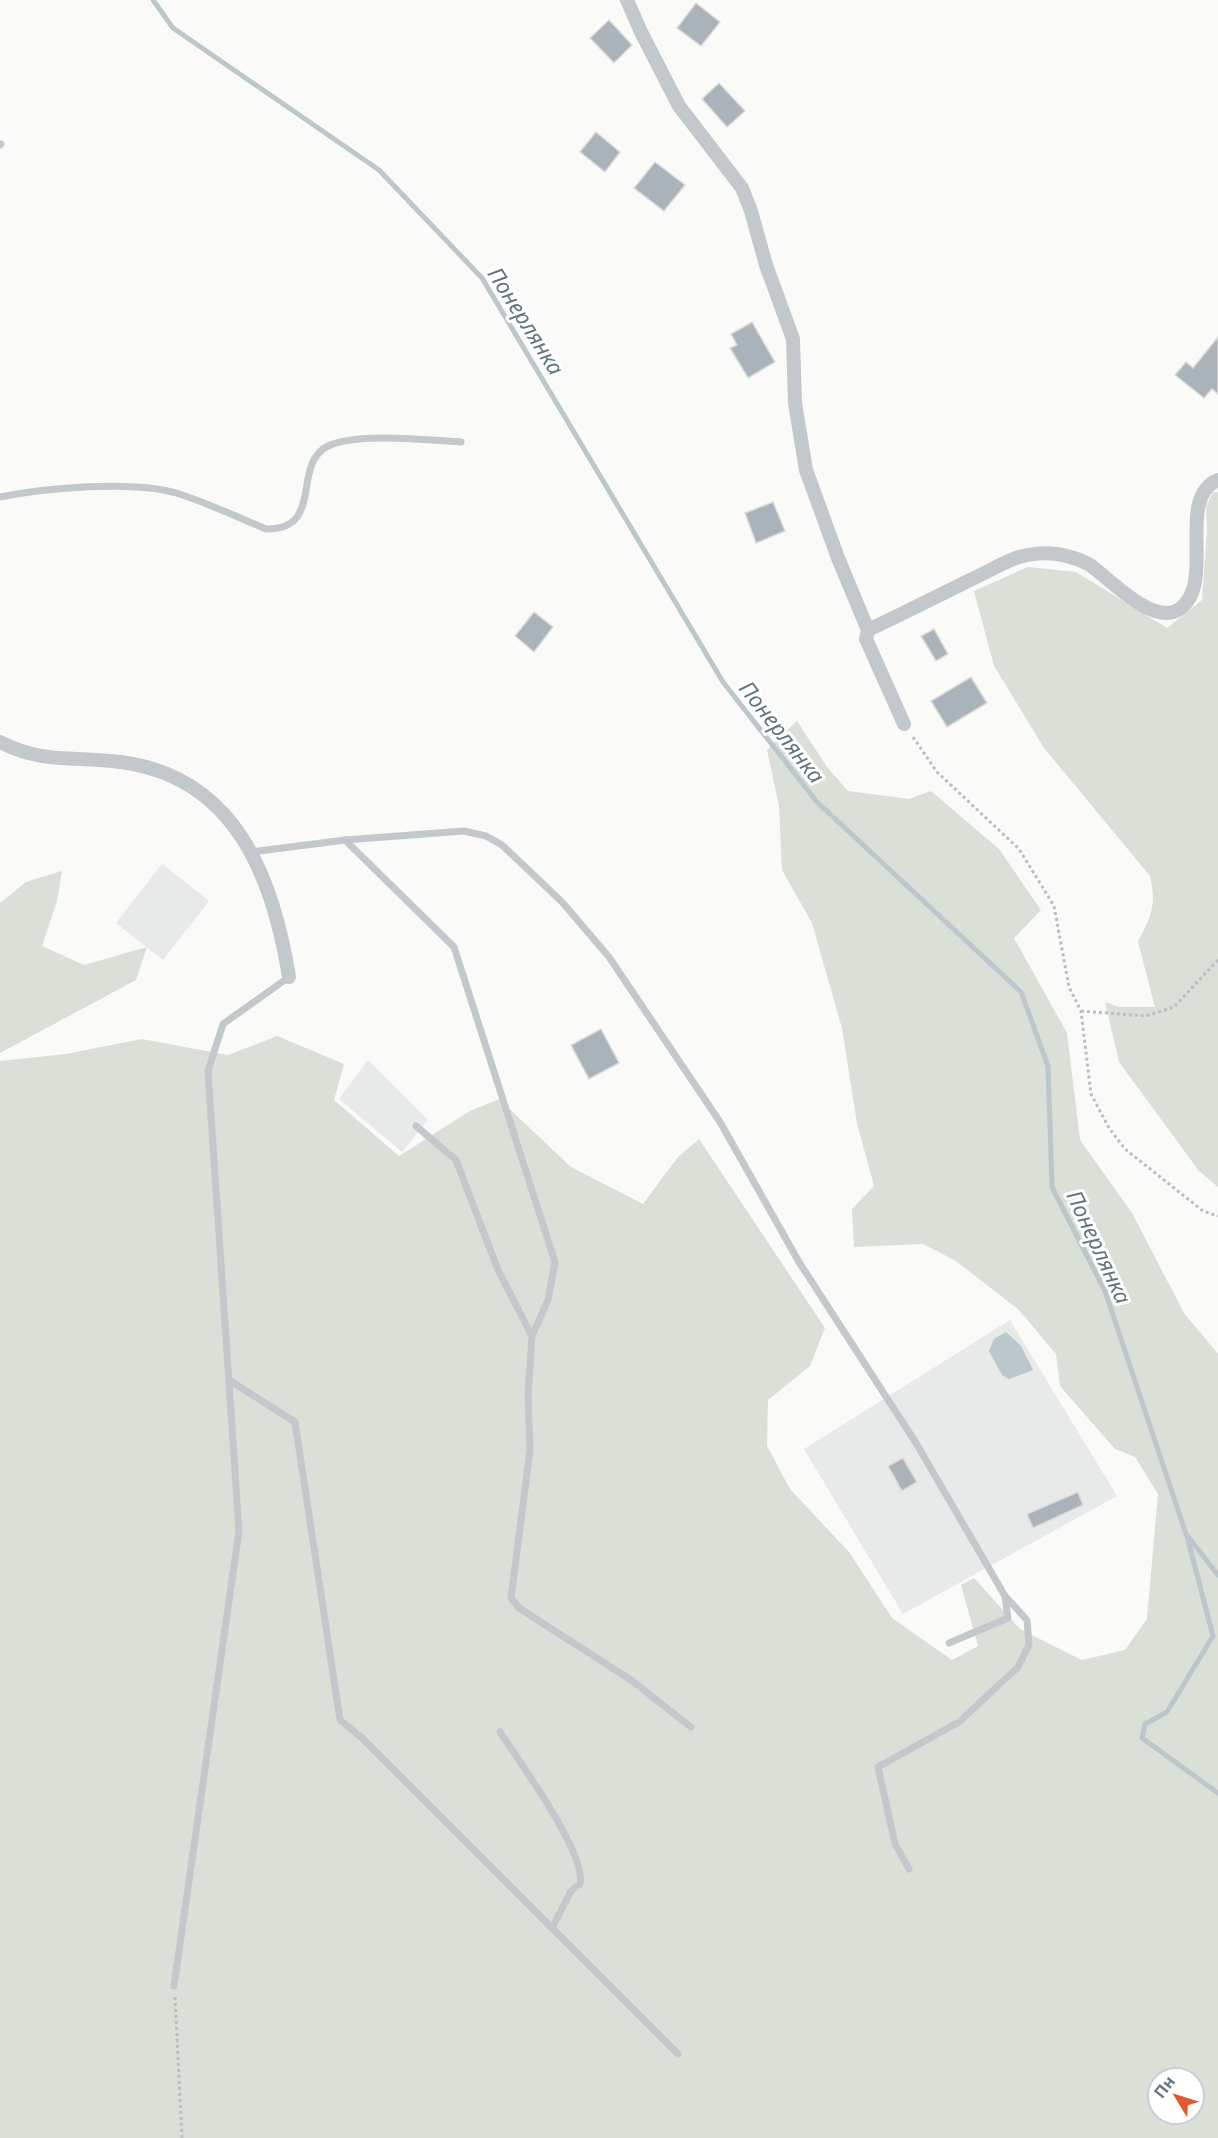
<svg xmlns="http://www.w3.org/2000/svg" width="1218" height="2138" font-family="'Noto Sans',sans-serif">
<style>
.built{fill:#e8e9e9}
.green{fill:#dadfd7;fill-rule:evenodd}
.water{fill:#bbc7cb}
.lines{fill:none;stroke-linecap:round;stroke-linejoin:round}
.stream{stroke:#bbc7cb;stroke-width:5}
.building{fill:#aab3b9;stroke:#dcdcda;stroke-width:1.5}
.path{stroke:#bbbfc2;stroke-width:3;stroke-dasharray:3 3;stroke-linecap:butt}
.lane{stroke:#c3c8cc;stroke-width:7}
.street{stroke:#c3c8cc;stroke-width:14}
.labels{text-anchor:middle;stroke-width:6;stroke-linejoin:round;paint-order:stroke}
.water-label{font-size:22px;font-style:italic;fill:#60757c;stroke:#fff}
</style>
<rect width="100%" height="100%" fill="#fafaf8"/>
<g class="built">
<path d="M162,864L209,901L163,960L116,923Z"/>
<path d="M368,1060L428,1120L402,1152L339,1099Z"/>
<path d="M1010,1320L1117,1496L903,1614L804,1449Z"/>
</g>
<g class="green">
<path d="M1213,492H1218V1187L1199,1171L1119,1062L1105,1002L1119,1007H1155L1138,942C1151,916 1157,905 1150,876L1044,748L994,666L974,591L1028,567L1076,572L1167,628L1202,600L1207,529L1206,506Z"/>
<path d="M797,721L827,767L848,791L909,799L931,791L999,849L1041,910L1014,938L1067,1033L1080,1140L1132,1213L1184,1313L1218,1354V2138H0V1061L66,1054L142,1039L228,1055L277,1036L344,1064L334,1100L399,1156L470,1111L499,1099L571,1167L643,1204L678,1157L699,1139L825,1328L810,1366L768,1400L767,1446L790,1489L849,1552L892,1618L952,1660L978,1646L961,1585L974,1578L1020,1629L1082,1660L1125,1650L1147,1619L1158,1494L1135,1457L1115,1449L1060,1386L1056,1354L1019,1310L956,1261L923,1244L854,1247L852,1209L874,1186L857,1123L842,1028L812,923L782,870L779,806L767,750ZM1158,2078H1194V2114H1158Z"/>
<path d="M62,871L57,901L42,946L84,965L147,947L136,980L0,1053V903L26,882Z"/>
</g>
<path class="water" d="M1006,1332L1021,1346L1033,1370L1009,1379L1002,1375L989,1351L994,1339Z"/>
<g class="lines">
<g class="stream">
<path d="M153,0L173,28L379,170L482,278L723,682L817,802L1021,992L1048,1066L1052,1187L1105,1291L1186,1534L1218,1575"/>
<path d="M1187,1536L1213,1636L1167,1712L1145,1724L1142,1738L1218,1793"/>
</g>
</g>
<g class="building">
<path d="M696,3L720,22L701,46L677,28Z"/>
<path d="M609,20L632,45L614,63L590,38Z"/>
<path d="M719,83L745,111L727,127L702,99Z"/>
<path d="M596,132L620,152L605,172L580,152Z"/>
<path d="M655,162L685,185L664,211L634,188Z"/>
<path d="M752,322L775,362L748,378L730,348L737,345L731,334Z"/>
<path d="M1218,337V394L1212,389L1204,398L1175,375L1186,362L1193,368Z"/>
<path d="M773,502L785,531L756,543L745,513Z"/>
<path d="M534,612L553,627L534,652L515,636Z"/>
<path d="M934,629L948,654L936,661L921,636Z"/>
<path d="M971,677L987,703L947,727L931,701Z"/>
<path d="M601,1029L619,1063L589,1079L571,1045Z"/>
<path d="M903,1458L917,1482L902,1491L888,1466Z"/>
<path d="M1078,1492L1083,1505L1033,1528L1027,1514Z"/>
</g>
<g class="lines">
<g class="path">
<path d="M913,737L937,772L1019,849L1054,906L1069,987L1081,1011L1091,1094L1109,1128L1125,1149L1203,1211L1218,1216"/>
<path d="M1081,1011L1146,1016L1174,1007L1218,960"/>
<path d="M175,1997L182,2138"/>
</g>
<g class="lane">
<path d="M0,145L1,144"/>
<path d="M0,497C46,488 131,480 176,493C206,502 237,517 266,529C325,530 291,464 328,446C358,432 428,440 461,442"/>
<path d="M345,840L454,947L555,1262L548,1300L532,1336L528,1394L530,1450L511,1598L519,1608L631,1680L691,1727"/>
<path d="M251,852L345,840L464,831L486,836L502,845L562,902L609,957L720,1122L799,1262L916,1443L1005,1596L1008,1618L949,1643"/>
<path d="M416,1126L456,1160L498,1270L532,1336"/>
<path d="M229,1380L295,1422L340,1720L361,1737L678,2054"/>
<path d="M500,1732C519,1761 587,1854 580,1884L571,1891L552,1928"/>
<path d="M909,1869L895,1844L878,1767L959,1722L1018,1667L1029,1645L1027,1620L1005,1596"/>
<path d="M174,1986L239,1531L208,1071L223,1024L289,977"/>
</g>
<g class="street">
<path d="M627,0L641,32L679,106L742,188L751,211L766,265L793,339L795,403L806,470L838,558L868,630L866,639L904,724"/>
<path d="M868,630C902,614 936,597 970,580C986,573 1003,562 1019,557C1029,554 1046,552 1056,554C1065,555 1082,560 1090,565C1111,580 1152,625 1178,610C1218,586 1174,498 1218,480"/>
<path d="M0,742C42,764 75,756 120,762C235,776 273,877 289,977"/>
</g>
</g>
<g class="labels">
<g class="water-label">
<text transform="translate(526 321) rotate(58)" y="8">Понерлянка</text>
<text transform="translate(782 732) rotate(52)" y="8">Понерлянка</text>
<text transform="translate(1099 1247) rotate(65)" y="8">Понерлянка</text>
</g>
</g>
<g transform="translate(1176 2096) rotate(308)"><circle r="28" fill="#ffffff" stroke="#c1c8cd" stroke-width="1.5"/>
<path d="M0-4.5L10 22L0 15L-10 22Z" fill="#e4572e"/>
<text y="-9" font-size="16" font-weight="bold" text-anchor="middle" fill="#657683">Пн</text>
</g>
</svg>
